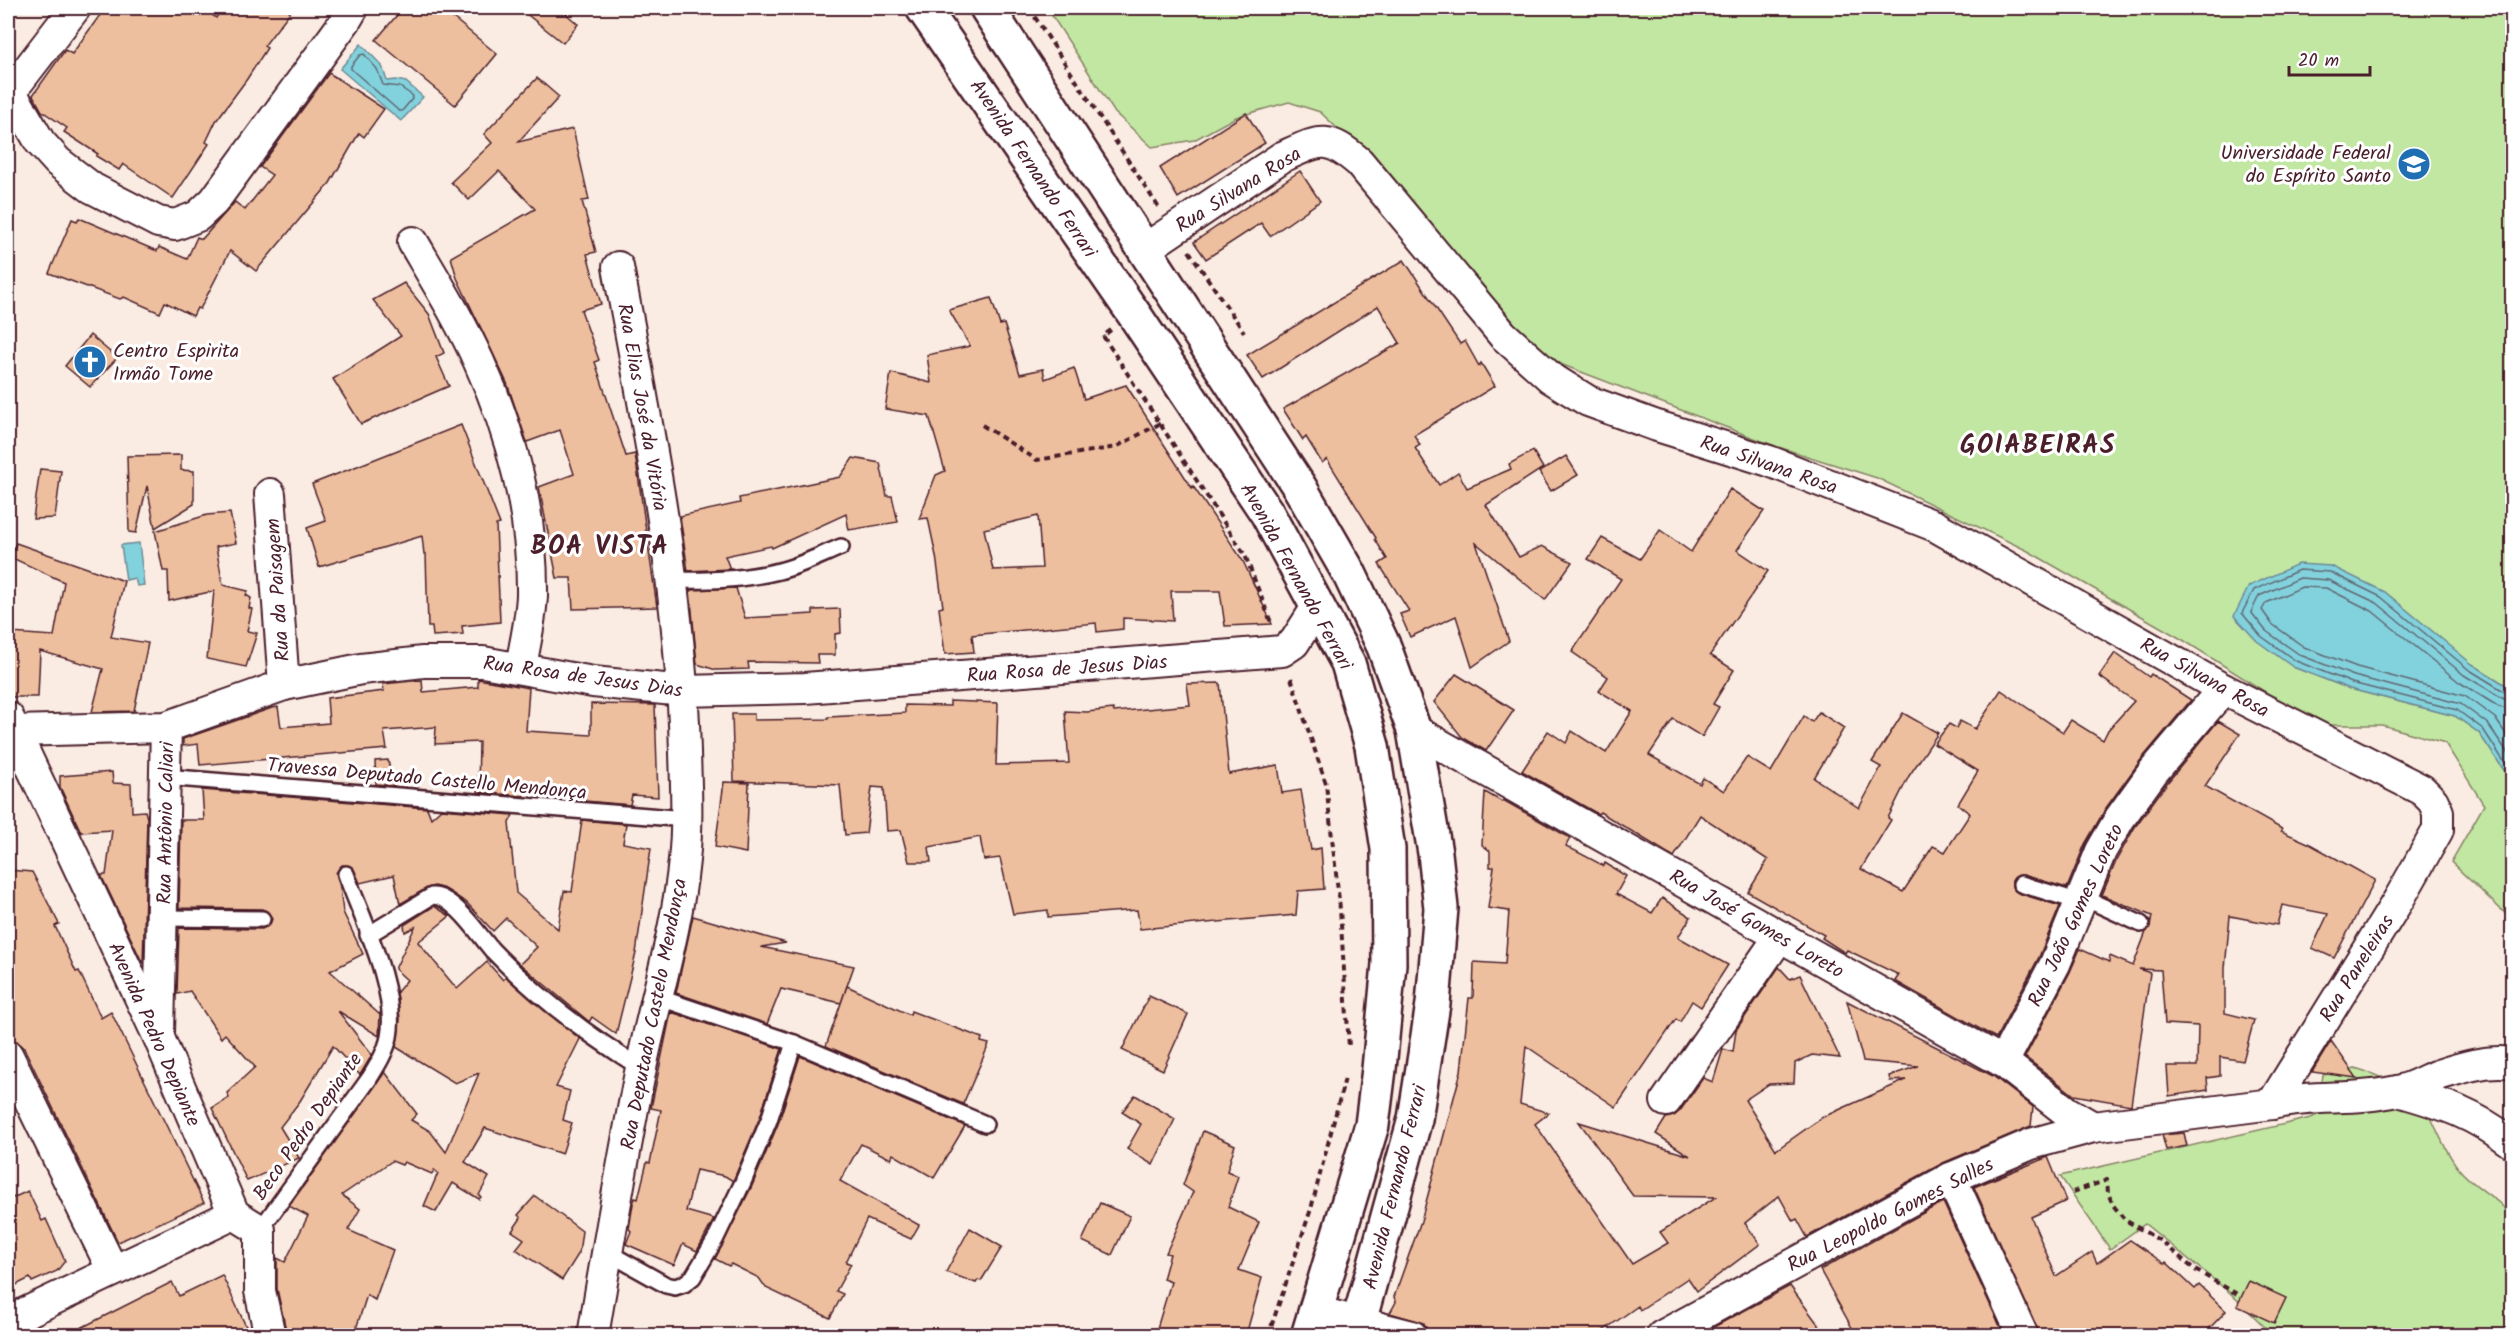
<svg xmlns="http://www.w3.org/2000/svg" width="2520" height="1343" font-family="Kalam,sans-serif">
<style>
.green{fill:#c2e7a2;stroke:#868366;stroke-width:1.5}
.water{fill:#82d2dd;stroke:#6c8a96;stroke-width:1.5}
.lines{fill:none;stroke-linecap:round;stroke-linejoin:round}
.shore{stroke:#606772;stroke-width:1.5}
.building{fill:#eebf9e;stroke:#4a1f2b;stroke-width:1.5;fill-rule:evenodd}
.lane-casing{stroke:#4a1f2b;stroke-width:20}
.street-casing{stroke:#4a1f2b;stroke-width:34}
.primary-casing{stroke:#4a1f2b;stroke-width:38}
.path{stroke:#4a1f2b;stroke-width:4;stroke-dasharray:6 4.5;stroke-linecap:butt}
.lane{stroke:#fff;stroke-width:15}
.street{stroke:#fff;stroke-width:30}
.primary{stroke:#fff;stroke-width:33}
.labels{text-anchor:middle;stroke-width:6;stroke-linejoin:round;paint-order:stroke}
.poi-label{font-size:20px;fill:#4a1f2b;stroke:#fff;text-anchor:end}
.street-label{font-size:20px;fill:#4a1f2b;stroke:#fff}
.district-label{font-size:26px;font-weight:bold;letter-spacing:1.5px;fill:#4a1f2b;stroke:#fff}
</style>
<rect width="100%" height="100%" fill="#faece2"/>
<filter id="ink" filterUnits="userSpaceOnUse"><feTurbulence type="fractalNoise" baseFrequency=".0167" numOctaves="2"/><feDisplacementMap in="SourceGraphic" scale="12" xChannelSelector="R" yChannelSelector="G"/><feConvolveMatrix kernelMatrix="1 2 1 2 8 2 1 2 1" color-interpolation-filters="sRGB"/></filter>
<g filter="url(#ink)">
<g class="green">
<path d="M1047,8H2512V689L2472,664L2293,667L2350,689L2455,716L2479,733L2506,773L2512,792V920L2451,862L2484,805L2445,743L2382,725H2318L2183,640L2028,551L1877,478L1775,446L1563,365L1529,346L1405,193L1320,112L1289,102L1236,117L1194,140L1152,147L1115,113Z"/>
<path d="M2355,1068C2376,1074 2416,1091 2428,1112C2438,1131 2445,1152 2459,1169C2474,1188 2499,1197 2512,1218V1335H2273L2229,1292L2145,1224L2110,1249L2060,1176L2311,1118L2317,1115L2323,1075Z"/>
</g>
<g class="water">
<path d="M361,44L382,66L387,81L396,80L406,82L423,97L401,121L340,69Z"/>
<path d="M139,543L144,585L137,586L135,578L126,580L121,545Z"/>
<path d="M2298,564L2331,566L2385,592L2472,664L2512,689V792L2506,773L2479,733L2455,716L2350,689L2293,667L2257,641L2234,616L2249,586Z"/>
</g>
<g class="lines">
<g class="shore">
<path d="M364,54L377,69L383,85L400,87L413,96L412,99L402,111H399L351,69V66L360,55Z"/>
<path d="M2512,693H2507L2468,669L2381,597L2330,572L2299,570L2254,590L2242,613L2261,636L2296,661L2352,683L2457,710L2483,729L2512,774"/>
<path d="M2512,701L2504,699L2464,675L2377,603L2328,580L2300,578L2259,596L2251,612L2266,631L2300,655L2354,676L2461,704L2488,724L2512,759"/>
<path d="M2512,710L2499,707L2459,682L2372,611L2326,588L2302,587L2266,603L2262,610L2272,624L2304,647L2357,667L2465,696L2495,718L2512,743"/>
</g>
</g>
<g class="building">
<path d="M105,8H203L216,18L222,8H293L264,46L267,48L247,79L216,121L206,142L209,144L173,198L123,164L119,170L96,156L98,154L64,132L67,128L42,111L33,95L65,50L72,54Z"/>
<path d="M403,8H441L497,54L455,105L376,40Z"/>
<path d="M519,8H559L578,24L563,43Z"/>
<path d="M329,73L384,109L364,137L359,133L330,183L256,271L230,251L200,309L197,308L193,316L165,302L160,313L124,297L120,299L49,273L72,219L77,221L79,218L157,251L159,247L187,259L197,237L202,239L235,202L245,210L272,175L260,167Z"/>
<path d="M537,78L559,97L518,142L573,129L589,200L582,201L596,252L587,254L601,304L581,310L599,360L595,362L626,456L635,454L657,607L573,609L571,578H557L539,487L574,474L560,430L527,442L507,383L457,278L451,257L535,209L499,171L469,200L451,182L492,143L484,134Z"/>
<path d="M1246,113L1265,143L1178,198L1160,168Z"/>
<path d="M1300,171L1320,201L1270,236L1261,223L1206,259L1194,242Z"/>
<path d="M1404,260L1460,344L1465,341L1479,366L1481,363L1495,386L1414,435L1420,445L1415,448L1439,485L1458,472L1467,488L1511,469L1509,464L1533,451L1543,468L1486,505L1519,557L1542,546L1572,562L1545,600L1476,543L1509,641L1472,667L1456,616L1410,637L1400,614L1409,611L1379,564L1387,559L1375,539L1376,538L1327,459L1322,463L1306,437L1303,440L1283,409L1400,343L1378,306L1263,379L1247,355Z"/>
<path d="M404,283L429,314L444,353L436,357L449,386L361,424L333,379L401,336L373,300Z"/>
<path d="M991,298L1000,325L1004,324L1020,374L1043,369L1045,379L1074,368L1084,399L1126,385L1192,488L1193,486L1243,561L1272,624L1225,626L1220,591H1171L1173,621L1123,618V629L1097,632L1096,623L972,635L974,652L945,654L939,608L943,607L936,556L928,518L919,519L936,475L945,471L929,416L885,409L891,373L931,383L927,355L970,346L949,310ZM1038,516L1042,568L993,570L984,529Z"/>
<path d="M90,335L117,358L90,387L65,366Z"/>
<path d="M461,425L500,524L496,525L500,622L462,626L463,634L433,636L432,627H428L426,554H424L422,536L319,567L307,528L326,521L312,484Z"/>
<path d="M181,455V470L194,471V504L155,528L147,486L136,533L129,532L127,456Z"/>
<path d="M1566,456L1578,475L1551,491L1539,472Z"/>
<path d="M853,458L880,463L887,496H892L898,522L849,530L846,514L772,548L771,546L725,556L730,569L688,571L680,516L740,503L739,498L840,477Z"/>
<path d="M40,469L61,471L55,518L33,519Z"/>
<path d="M1730,489L1764,511L1737,550L1768,571L1710,655L1734,670L1713,704L1719,707L1702,737L1673,719L1649,755L1700,784L1703,778L1724,791L1747,757L1771,772L1804,716L1812,722L1819,712L1844,728L1814,778L1859,808L1881,767L1872,762L1903,713L1938,733L1909,776L1888,818L1891,820L1861,869L1903,892L1933,846L1945,852L1970,814L1958,804L1978,771L1934,744L1949,724L1956,728L1960,721L1975,729L2001,690L2063,732L2071,720L2103,740L2108,730L2134,701L2099,676L2115,653L2149,677L2151,674L2191,700L2140,761L2106,808L2085,844L2067,888L2023,875L2015,877L2012,881V887L2018,893L2060,906L2039,957L1996,1038L1895,981L1899,975L1847,950L1845,953L1822,938L1824,935L1748,892L1768,860L1700,815L1674,857L1600,812L1598,814L1522,771L1548,731L1566,743L1572,731L1606,753L1632,711L1599,691L1608,677L1572,652L1621,579L1588,559L1602,538L1640,559L1660,530L1691,552Z"/>
<path d="M230,513L236,543L216,547L223,585L248,591L246,595L251,598L249,608L252,609L247,631L257,633L246,667L207,659L214,591L169,601L168,571H163L155,531L207,515Z"/>
<path d="M16,543L124,581L111,637L148,643L134,711L92,712L103,669L40,651L38,697H8V641L11,633L54,636L64,582L10,557Z"/>
<path d="M736,588L745,618L813,614V610L840,609L841,633L835,634V655H817L818,663L748,662L749,669L716,670L697,664L690,590Z"/>
<path d="M1456,674L1514,710L1486,751L1462,737L1434,702Z"/>
<path d="M478,679L529,688L526,731L591,735V704L655,705L658,797L632,795L630,805L585,801V798L565,796V789L528,786L523,796L478,792L479,742L435,744L436,727L384,731L387,749L200,765L198,744L183,746V739L272,708L278,707L281,727L329,723L327,698L384,691L383,684L422,680L423,692L478,687Z"/>
<path d="M1220,683L1229,774L1278,765L1282,793L1301,790L1311,850L1321,848L1324,889L1298,891L1296,915L1140,929L1137,910L1048,917V910L1013,914L1000,858L984,860L980,837L929,847L931,862H909L901,830L887,831L884,788L872,787L866,833L845,835L840,785L734,781L732,714H754V720L828,719V717L905,713V705L950,706V701L998,703L996,765L1069,763L1065,711L1087,712L1113,709L1114,712L1190,705L1187,684Z"/>
<path d="M2218,721L2240,734L2205,786L2282,829L2281,831L2308,843L2375,880L2334,958L2312,948L2328,914L2282,905L2277,925L2230,916L2225,968V1013L2254,1020L2243,1061L2220,1057V1076L2207,1078L2208,1090L2169,1096L2167,1066H2197L2198,1026L2165,1024L2161,970L2139,969L2150,973L2131,1105L2074,1095L2025,1057L2070,972L2080,949L2109,962L2110,956L2133,966L2146,932L2150,927L2152,916L2102,895L2117,859L2135,827L2167,783Z"/>
<path d="M388,760L393,786L376,784L375,761Z"/>
<path d="M112,772L113,783L131,784L132,812L145,811L147,818L143,964L101,875H106L112,830L81,832L60,787V776Z"/>
<path d="M724,782L749,783L746,853L715,847Z"/>
<path d="M202,790L427,808L431,818L441,809L513,815L509,823L516,893L558,929L564,891L572,892L582,820L626,824L623,843L651,848L636,953L616,1034L592,1017L589,1022L587,1020L520,964L537,947L506,918L493,931L467,903L445,889L434,886L427,888L400,904L394,875L360,883L353,867L342,865L336,873L340,887L343,912L363,954L330,971L379,1014L380,1013L379,1036L338,1011L372,1055L360,1075L333,1046L300,1101L280,1127L299,1158L247,1181L212,1108L229,1098L227,1093L255,1067L225,1034L221,1038L190,991L177,994L179,928L262,929L270,924L272,919L267,911L262,909L179,908L181,820H204Z"/>
<path d="M1485,792L1502,802L1503,800L1570,838L1566,846L1604,866L1605,863L1626,876L1616,894L1652,913L1662,898L1691,917L1678,937L1728,965L1701,1007L1692,1001L1680,1022L1676,1019L1616,1107L1526,1046L1520,1104L1549,1113L1535,1124L1632,1264L1668,1243L1660,1232L1716,1197L1633,1196L1579,1122L1690,1156L1656,1134L1666,1118L1674,1116L1680,1111L1703,1078L1713,1082L1723,1049L1733,1052L1736,1030L1779,967L1790,979L1800,975L1840,1058L1812,1055L1795,1063L1794,1083L1769,1084L1745,1100L1776,1150L1823,1117L1906,1080L1890,1081L1889,1076L1918,1066L1863,1061L1847,1001L1993,1076L2033,1107L2031,1126L1943,1163L1807,1237L1797,1219L1793,1221L1779,1196L1745,1223L1760,1244L1697,1291L1688,1278L1640,1310L1638,1306L1597,1335H1429L1424,1323L1390,1313L1396,1302L1394,1297L1421,1221L1461,1071L1469,998H1473L1474,962L1505,964L1509,911L1488,908L1494,867H1490V851L1482,845Z"/>
<path d="M8,870L32,872L59,924L55,926L76,972L79,971L101,1018L111,1012L204,1203L118,1242L24,1048L17,1041L8,1039Z"/>
<path d="M434,906L450,916L418,942L457,989L487,962L503,980L506,977L580,1039L556,1087L570,1091L563,1120L572,1123L562,1154L485,1128L465,1162L489,1177L479,1195L481,1197L479,1199L453,1183L436,1212L424,1206L438,1173L434,1170L432,1174L404,1162L402,1165L392,1161L342,1195L360,1209L348,1230L393,1250L375,1300L367,1295L354,1335H287L277,1289V1258L285,1262L308,1216L289,1206L385,1072L417,1114L411,1120L430,1131L446,1152L479,1073L455,1083L396,1047L400,1019L397,992L407,980L395,969L415,927L405,932L404,925Z"/>
<path d="M693,916L786,943L761,947L854,966L841,1003L781,989L767,1024L676,993Z"/>
<path d="M847,986L910,1015L911,1011L982,1038L981,1042L989,1044L963,1104L826,1046Z"/>
<path d="M1149,996L1188,1014L1163,1070L1122,1050Z"/>
<path d="M671,1012L782,1049L760,1117L733,1181L725,1176L696,1170L686,1211L714,1219L697,1251L683,1244L674,1265L626,1244L631,1231L629,1229L633,1204L635,1198L638,1199L647,1162L650,1163L661,1110L651,1108Z"/>
<path d="M2331,1041L2357,1078L2312,1072Z"/>
<path d="M800,1056L965,1126L934,1178L893,1154L891,1159L861,1144L840,1181L919,1225L911,1239L867,1219L846,1262L851,1264L836,1291L843,1294L830,1318L766,1288L759,1278L731,1264L729,1266L715,1259L752,1186L778,1124Z"/>
<path d="M1135,1095L1175,1119L1153,1165L1127,1149L1141,1124L1122,1112Z"/>
<path d="M1203,1131L1235,1145L1227,1171L1238,1176L1228,1207L1259,1222L1239,1270L1262,1278L1246,1335H1155L1171,1282L1163,1279L1170,1254L1166,1253L1193,1192L1183,1185Z"/>
<path d="M2184,1133L2187,1146L2166,1150L2162,1135Z"/>
<path d="M2048,1157L2066,1201L2031,1217L2056,1276L2092,1252L2097,1263L2130,1240L2165,1264L2166,1262L2195,1289L2199,1285L2226,1311L2203,1335H2040L1974,1187Z"/>
<path d="M28,1191L42,1221L46,1219L65,1261L57,1271L32,1282L30,1278L8,1289V1200Z"/>
<path d="M535,1196L582,1231L579,1253L562,1280L516,1249L524,1239L512,1231L521,1218L518,1215Z"/>
<path d="M1943,1202L2004,1335H1856L1820,1270Z"/>
<path d="M1100,1203L1130,1216L1112,1255L1082,1241Z"/>
<path d="M970,1228L1002,1247L981,1281L978,1280L976,1283L946,1272Z"/>
<path d="M222,1275L250,1335H67L172,1282L179,1296Z"/>
<path d="M2249,1281L2286,1298L2274,1323L2237,1306Z"/>
<path d="M1790,1286L1826,1335H1699Z"/>
</g>
<g class="lines">
<g class="lane-casing">
<g id="lane">
<path d="M671,580C708,581 743,580 779,571C800,566 821,555 841,547"/>
<path d="M164,777L686,819"/>
<path d="M2021,884L2080,902"/>
<path d="M2082,897L2141,924"/>
<path d="M163,918L262,919"/>
<path d="M368,935L432,896C453,895 479,935 492,950C537,997 586,1034 641,1068"/>
<path d="M657,997L794,1043L985,1124"/>
<path d="M260,1230L369,1079C377,1066 386,1052 389,1037C398,990 362,919 346,874"/>
<path d="M607,1252L666,1285L675,1287L684,1284L693,1277L715,1240L743,1182L769,1120L794,1043"/>
</g>
</g>
<g class="street-casing">
<g id="street">
<path d="M8,87L40,142L58,162L92,188L158,222L175,225L198,216L214,201L346,20L353,8"/>
<path d="M8,95L75,8"/>
<path d="M413,242C436,281 460,320 479,362C512,434 533,515 532,595C531,619 525,643 521,667"/>
<path d="M1145,249L1282,157C1320,140 1326,134 1359,162L1503,335L1551,378L1588,401L1654,425L1769,461L1935,526L2223,689L2422,790L2433,801L2438,812V830L2399,899L2272,1104"/>
<path d="M270,494L284,685"/>
<path d="M8,717L159,1038L234,1214L260,1230V1291L270,1336"/>
<path d="M1414,730L2003,1062L2067,1112L2093,1127"/>
<path d="M8,734L14,731L166,727L284,685L361,669L423,662H483L593,682L684,691L805,688L1282,651L1294,643L1317,607"/>
<path d="M159,1033L166,727"/>
<path d="M8,1056L113,1271"/>
<path d="M2003,1062L2055,964L2101,851L2120,818L2153,772L2223,689"/>
<path d="M2398,1091C2444,1104 2474,1114 2512,1143"/>
<path d="M1666,1101L1780,936"/>
<path d="M1951,1178L2023,1336"/>
<path d="M1315,1311L1412,1336"/>
<path d="M8,1321L234,1214"/>
<path d="M593,1336C608,1246 623,1157 641,1068C655,999 677,931 684,860C688,824 686,788 685,752C681,588 648,427 618,267"/>
<path d="M1662,1336L1951,1178L2031,1144L2093,1127L2272,1104C2313,1094 2355,1101 2397,1091C2410,1089 2423,1081 2435,1076C2460,1068 2487,1059 2512,1063"/>
</g>
</g>
<g class="primary-casing">
<g id="primary">
<path d="M923,8L1134,314L1267,513L1348,663L1372,746L1388,849L1389,964L1379,1069L1372,1125L1308,1336"/>
<path d="M987,8L1300,488L1349,573L1384,647L1414,730L1435,853L1441,908L1433,1004L1415,1119L1355,1336"/>
</g>
</g>
<g class="path">
<path d="M1029,8L1159,208"/>
<path d="M1189,251L1244,332"/>
<path d="M1111,330L1103,336L1245,555L1272,625"/>
<path d="M982,425L1037,460L1116,447L1161,423"/>
<path d="M1291,678L1326,784L1340,909L1349,1047"/>
<path d="M2073,1192L2107,1180L2108,1193L2113,1205L2125,1220L2161,1241L2195,1270L2239,1295"/>
<path d="M1268,1336L1311,1209L1345,1078"/>
</g>
<use href="#lane" class="lane"/>
<use href="#street" class="street"/>
<use href="#primary" class="primary"/>
</g>
</g>
<defs>
<g id="university-disc" transform="scale(1.725)"><circle r="9.5" fill="#1f6fb2" stroke="#fff"/><path d="M0-5L7-2L0 1L-7-2ZM-4 1L0 2.5L4 1V4Q0 6-4 4Z" fill="#fff"/></g>
<g id="church-disc" transform="scale(1.725)"><circle r="9.5" fill="#1f6fb2" stroke="#fff"/><path d="M-1.2-6h2.4v3.5h3.3v2.4h-3.3V6h-2.4V-.1h-3.3v-2.4h3.3Z" fill="#fff"/></g>
</defs>
<g fill-rule="evenodd">
<use href="#university-disc" x="2414" y="164"/>
<use href="#church-disc" x="90" y="362"/>
</g>
<g class="labels">
<g class="poi-label">
<text x="2391" y="159">Universidade Federal<tspan x="2391" dy="23">do Espírito Santo</tspan></text>
<text x="113" y="357" text-anchor="start">Centro Espirita<tspan x="113" dy="23">Irmão Tome</tspan></text>
</g>
<g class="street-label">
<text transform="translate(1034 168) rotate(56)" y="7">Avenida Fernando Ferrari</text>
<text transform="translate(1238 189) rotate(-32)" y="7">Rua Silvana Rosa</text>
<text transform="translate(643 407) rotate(80)" y="7">Rua Elias José da Vitória</text>
<text transform="translate(1769 464) rotate(19)" y="7">Rua Silvana Rosa</text>
<text transform="translate(1297 576) rotate(61)" y="7">Avenida Fernando Ferrari</text>
<text transform="translate(277 590) rotate(-94)" y="7">Rua da Paisagem</text>
<text transform="translate(1067 668) rotate(-4)" y="7">Rua Rosa de Jesus Dias</text>
<text transform="translate(583 676) rotate(8)" y="7">Rua Rosa de Jesus Dias</text>
<text transform="translate(2205 677) rotate(29)" y="7">Rua Silvana Rosa</text>
<text transform="translate(427 778) rotate(5)" y="7">Travessa Deputado Castello Mendonça</text>
<text transform="translate(165 823) rotate(-89)" y="7">Rua Antônio Caliari</text>
<text transform="translate(2075 915) rotate(-65)" y="7">Rua João Gomes Loreto</text>
<text transform="translate(1757 923) rotate(30)" y="7">Rua José Gomes Loreto</text>
<text transform="translate(2356 968) rotate(-58)" y="7">Rua Paneleiras</text>
<text transform="translate(653 1014) rotate(-79)" y="7">Rua Deputado Castelo Mendonça</text>
<text transform="translate(155 1034) rotate(66)" y="7">Avenida Pedro Depiante</text>
<text transform="translate(307 1126) rotate(-55)" y="7">Beco Pedro Depiante</text>
<text transform="translate(1394 1187) rotate(-76)" y="7">Avenida Fernando Ferrari</text>
<text transform="translate(1890 1214) rotate(-27)" y="7">Rua Leopoldo Gomes Salles</text>
</g>
<g class="district-label">
<text x="2038" y="453">GOIABEIRAS</text>
<text x="600" y="554">BOA VISTA</text>
</g>
</g>
<rect width="2520" height="1343" fill="none" stroke="#fff" stroke-width="30"/>
<rect x="15" y="15" width="2490" height="1313" fill="none" stroke="#4a1f2b" stroke-width="2" filter="url(#ink)"/>
<path d="M2289 66v9h81v-9" fill="none" stroke="#4a1f2b" stroke-width="3"/>
<text x="2298" y="66" font-size="18" fill="#4a1f2b" stroke="#ffffff" stroke-width="4.5" paint-order="stroke">20 m</text>
</svg>
